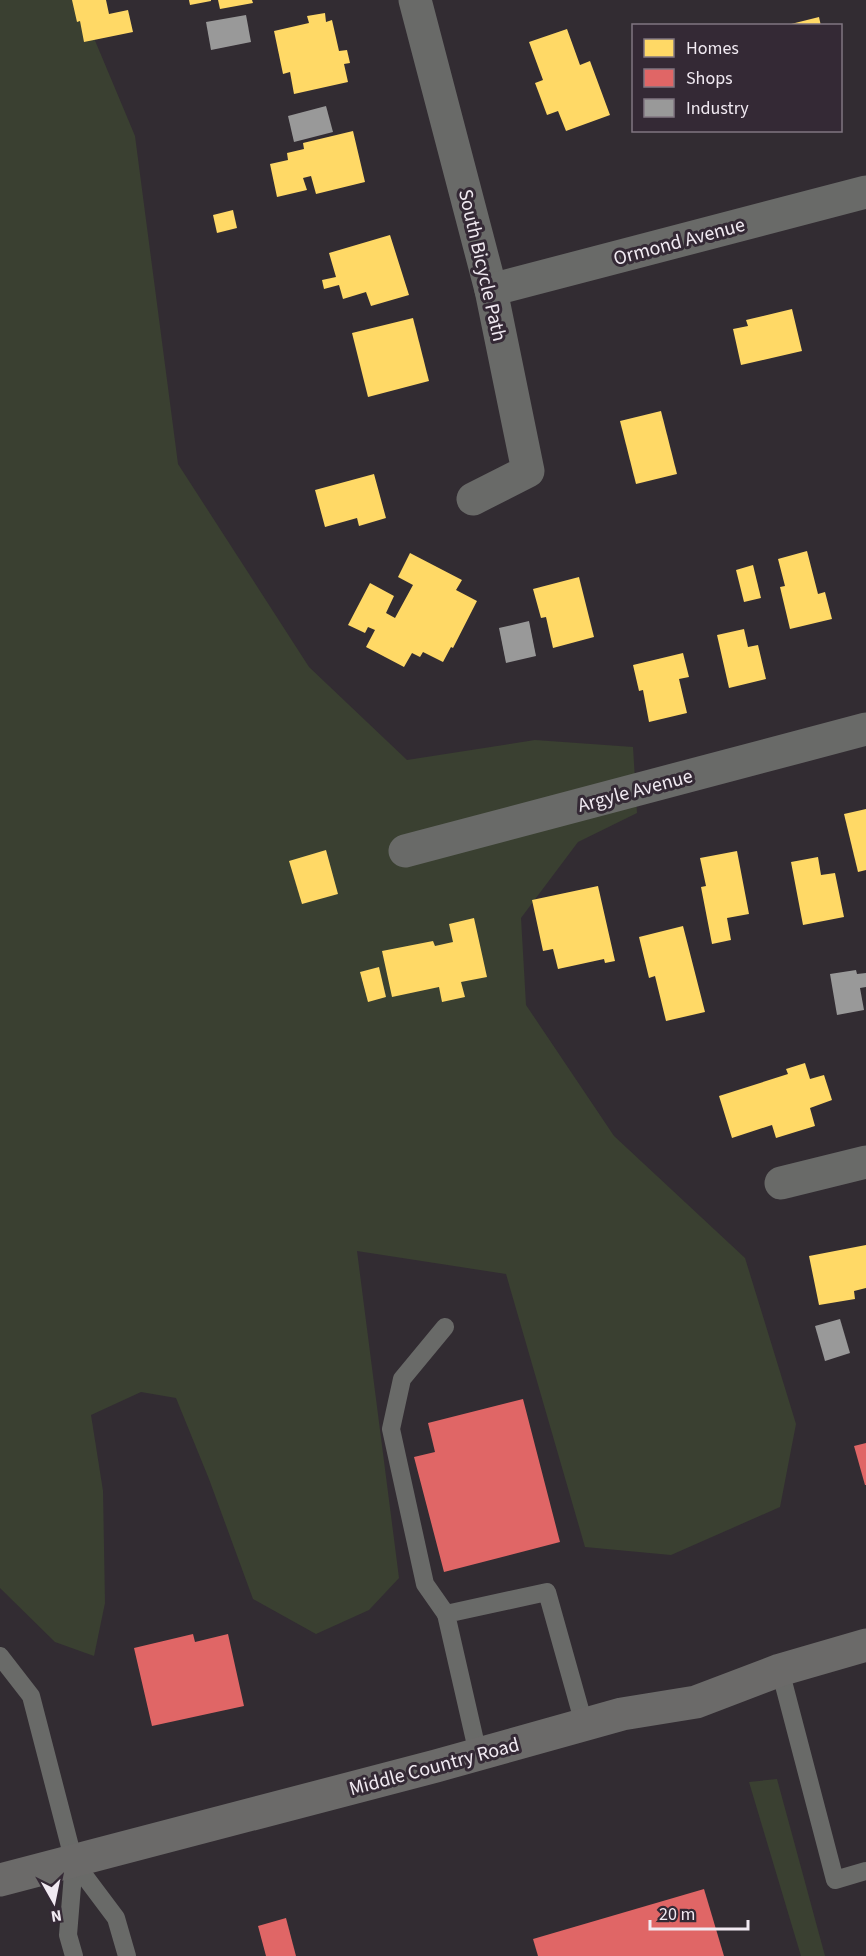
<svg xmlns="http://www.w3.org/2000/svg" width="866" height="1956" font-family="'Source Sans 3',sans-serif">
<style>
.green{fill:#3a4031}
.homes{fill:#ffd966}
.shops{fill:#e06666}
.industry{fill:#999}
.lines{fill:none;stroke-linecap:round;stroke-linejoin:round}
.lane{stroke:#696a68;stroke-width:18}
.street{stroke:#696a68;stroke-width:33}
.primary{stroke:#6b6a69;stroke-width:33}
.labels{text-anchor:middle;stroke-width:6;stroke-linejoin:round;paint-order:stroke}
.street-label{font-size:20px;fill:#f1eaf2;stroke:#342935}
</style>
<rect width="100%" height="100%" fill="#322c32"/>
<g class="green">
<path d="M0,0H78L135,136L178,464L309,667L407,760L535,740L633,747L637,813L578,842L521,918L526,1005L614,1136L745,1258L796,1424L780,1507L671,1555L585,1547L506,1274L357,1251L399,1578L369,1610L316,1634L253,1599L209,1479L176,1398L141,1392L91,1415L103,1491L105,1603L94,1656L55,1642L0,1588Z"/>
<path d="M777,1779L825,1956H801L749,1782Z"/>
</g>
<g class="homes">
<path d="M72,0H106L109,14L128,10L133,32L84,42L80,21L77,22Z"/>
<path d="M189,0H211V1L190,5Z"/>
<path d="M218,0H252L253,3L220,9Z"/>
<path d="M325,13L326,22L332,20L339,51L347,50L350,63L344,64L348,82L294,94L290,72L283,74L274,31L309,23L307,16Z"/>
<path d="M819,17L821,26H787V25Z"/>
<path d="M567,29L580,65L590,61L610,115L566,131L558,111L547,115L535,83L543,80L529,42Z"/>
<path d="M353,131L365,182L316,194L311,176L303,178L307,190L277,197L270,164L288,160L287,153L304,149L303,143Z"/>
<path d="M233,210L237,228L217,233L213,215Z"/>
<path d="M390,235L409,295L371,306L366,292L343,299L339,285L324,289L322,280L336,277L329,253Z"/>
<path d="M792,309L802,351L741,365L733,329L748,326L746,320Z"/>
<path d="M413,318L429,381L368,397L352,333Z"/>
<path d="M661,411L677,474L636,484L620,421Z"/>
<path d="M374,474L386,518L359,526L357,518L325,527L315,490Z"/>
<path d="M807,551L818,594L825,592L832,619L790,629L780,587L785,586L778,559Z"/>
<path d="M410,553L462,580L456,590L477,601L453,648L451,647L443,662L423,652L420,657L412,653L404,667L366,647L375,630L368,627L365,633L348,625L370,583L394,596L386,613L395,618L413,585L398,577Z"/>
<path d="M753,565L761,598L744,602L736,570Z"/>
<path d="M579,577L594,637L553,648L546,617L541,618L533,589Z"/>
<path d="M744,629L748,647L758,645L766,679L729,688L717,635Z"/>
<path d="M683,653L689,677L679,679L687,713L649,722L643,690L639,691L633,665Z"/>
<path d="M866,809V870L858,872L844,814Z"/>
<path d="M326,850L338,894L302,904L289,861Z"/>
<path d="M737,851L749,914L727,918L731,940L712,944L701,887L706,886L700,858Z"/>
<path d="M818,857L821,875L835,873L844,917L803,925L791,862Z"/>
<path d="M598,886L615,961L605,963L604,959L558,969L553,949L543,951L532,900Z"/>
<path d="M474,918L487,977L461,982L465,997L442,1002L439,987L392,997L382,951L433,941L435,946L453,942L449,924Z"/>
<path d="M683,926L705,1012L666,1021L655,976L649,978L639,937Z"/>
<path d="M379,967L386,997L368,1002L360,972Z"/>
<path d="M805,1063L810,1079L824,1075L832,1100L810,1108L815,1126L776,1138L772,1125L732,1138L719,1096L788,1074L786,1069Z"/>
<path d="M866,1245V1288L854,1291L855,1299L819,1305L809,1256Z"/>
</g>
<g class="shops">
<path d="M523,1399L560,1542L444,1572L414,1457L435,1452L428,1423Z"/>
<path d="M866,1443V1485H865L854,1446Z"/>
<path d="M193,1634L195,1642L228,1634L244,1706L152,1726L134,1648Z"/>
<path d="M704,1889L724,1956H538L533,1939Z"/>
<path d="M286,1918L296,1956H266L258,1926Z"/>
</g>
<g class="industry">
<path d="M246,15L251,42L211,50L206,22Z"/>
<path d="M326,106L333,132L294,142L288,116Z"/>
<path d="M529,621L536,656L506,663L499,628Z"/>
<path d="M856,970L857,974L866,973V987L860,988L864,1010L837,1015L830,974Z"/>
<path d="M840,1319L850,1353L825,1361L815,1326Z"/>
</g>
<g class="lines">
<g class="lane">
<path d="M445,1327L402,1379L391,1429L425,1584L446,1614"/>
<path d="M0,1656L31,1696L74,1862"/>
<path d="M780,1670L835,1880L866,1871"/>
<path d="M478,1754L446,1614L547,1592L584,1724"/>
<path d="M74,1956L68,1935L74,1862L116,1918L127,1956"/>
</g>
<g class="street">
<path d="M415,0L491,290L528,471L473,499"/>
<path d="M491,290L866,192"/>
<path d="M405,851L866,729"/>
<path d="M781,1183L866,1162"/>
</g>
<path class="primary" d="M0,1880L436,1766L622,1714L696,1702L780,1670L866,1645"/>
</g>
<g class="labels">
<g class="street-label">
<text transform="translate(679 241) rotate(-15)" y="7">Ormond Avenue</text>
<text transform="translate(483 265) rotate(77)" y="7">South Bicycle Path</text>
<text transform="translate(635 790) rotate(-15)" y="7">Argyle Avenue</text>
<text transform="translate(434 1766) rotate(-15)" y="7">Middle Country Road</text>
</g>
</g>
<rect x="632" y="24" width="210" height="108" fill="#342935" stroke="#807681" stroke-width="1.5"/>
<rect x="644" y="39" width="30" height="18" fill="#ffd966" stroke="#807681" stroke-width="1.5"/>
<text x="686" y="54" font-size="18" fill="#f1eaf2">Homes</text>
<rect x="644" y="69" width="30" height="18" fill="#e06666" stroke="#807681" stroke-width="1.5"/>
<text x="686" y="84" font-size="18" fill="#f1eaf2">Shops</text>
<rect x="644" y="99" width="30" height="18" fill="#999999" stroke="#807681" stroke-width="1.5"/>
<text x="686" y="114" font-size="18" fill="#f1eaf2">Industry</text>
<g transform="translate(54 1902) rotate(171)" stroke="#342935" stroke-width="4.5" paint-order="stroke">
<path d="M0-4.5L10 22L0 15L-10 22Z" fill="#f1eaf2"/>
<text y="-9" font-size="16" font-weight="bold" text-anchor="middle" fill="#f1eaf2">N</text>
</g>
<path d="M650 1920v9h98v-9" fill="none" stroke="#f1eaf2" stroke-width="3"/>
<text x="659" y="1920" font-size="18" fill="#f1eaf2" stroke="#342935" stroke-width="4.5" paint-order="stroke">20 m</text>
</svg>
